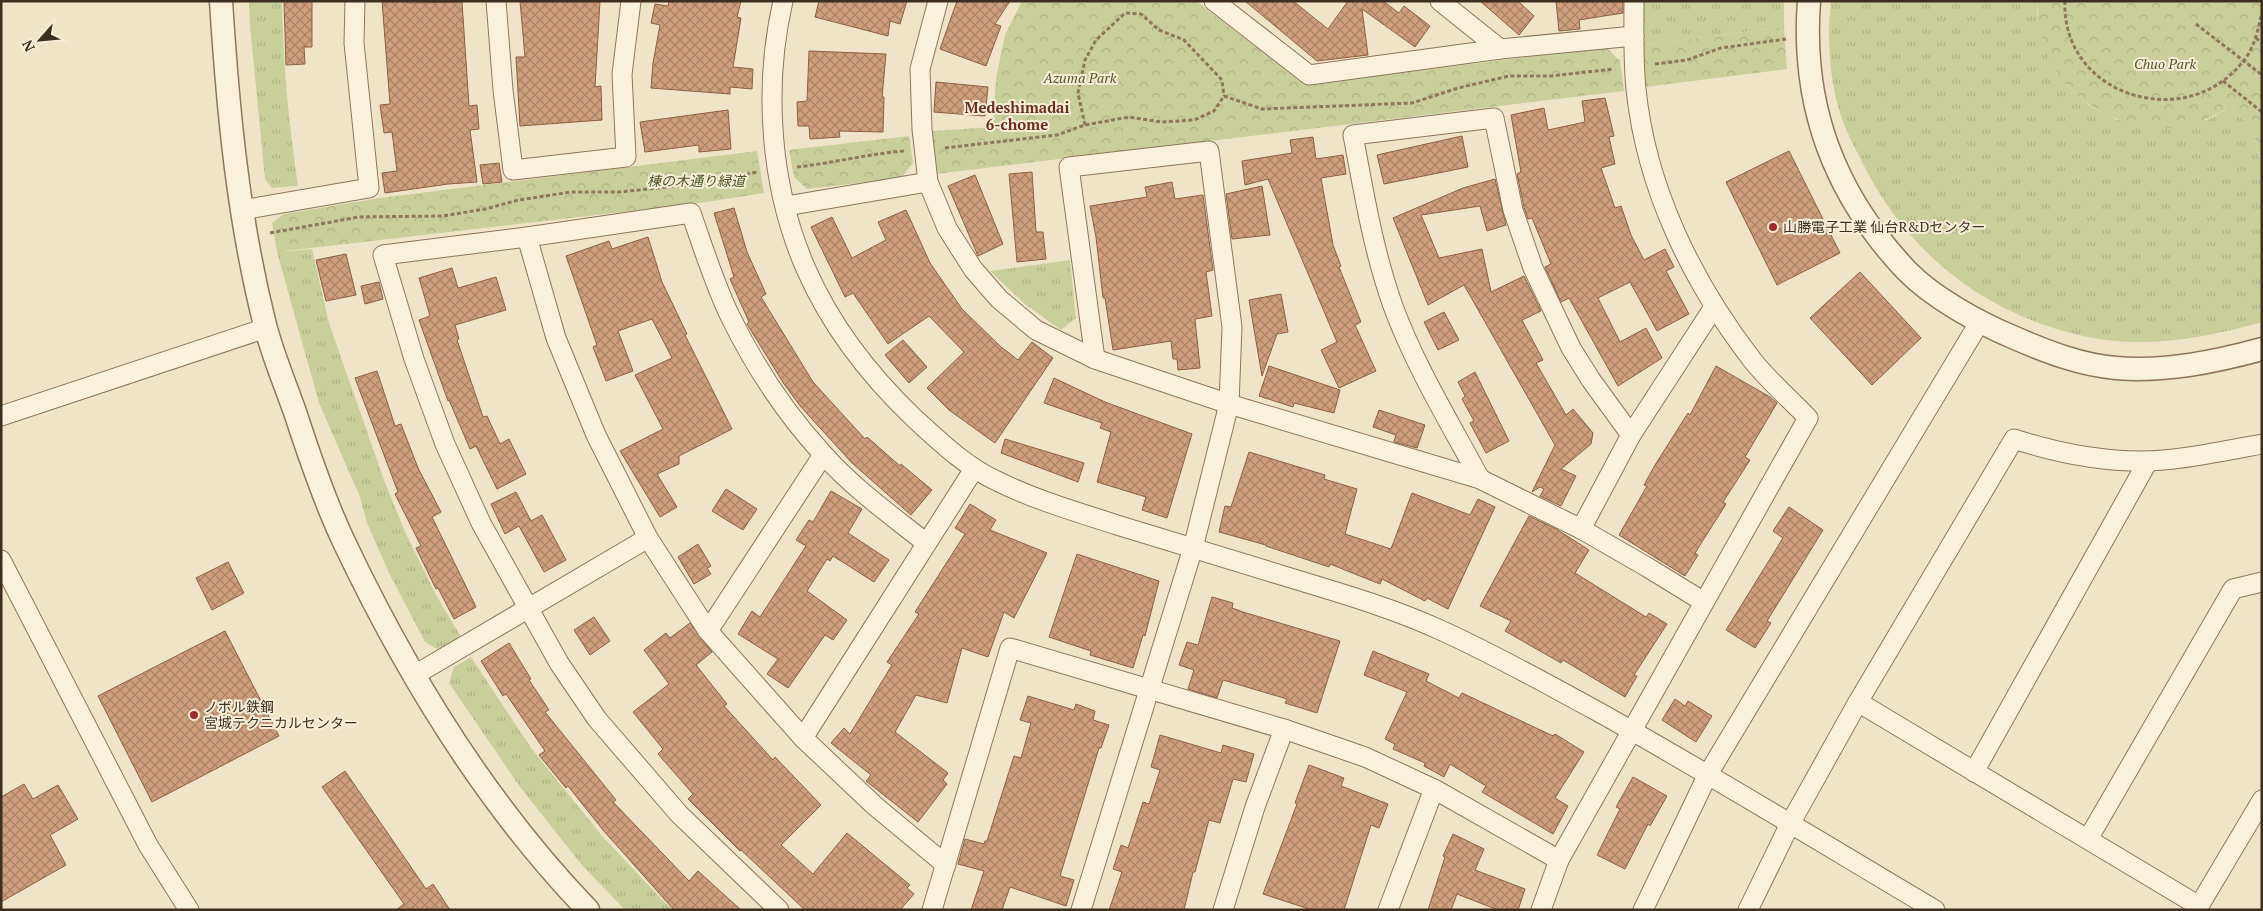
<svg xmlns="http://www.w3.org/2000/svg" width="2263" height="911" font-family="'PT Serif','Noto Sans JP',serif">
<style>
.grass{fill:url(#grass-tufts)}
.park{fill:url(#park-crowns)}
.building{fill:url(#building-cross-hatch);stroke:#8d5f41}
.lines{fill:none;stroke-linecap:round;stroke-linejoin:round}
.minor-casing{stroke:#8d765c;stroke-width:21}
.tertiary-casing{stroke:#8d765c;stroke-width:25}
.path{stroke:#8d765c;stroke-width:3;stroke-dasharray:4 2.5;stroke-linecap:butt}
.minor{stroke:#faf1dc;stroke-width:19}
.tertiary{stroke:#faf1dc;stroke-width:22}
.poi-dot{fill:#9e2a2b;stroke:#f7eed8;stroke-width:2}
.labels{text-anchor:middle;stroke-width:4;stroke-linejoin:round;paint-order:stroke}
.park-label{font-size:14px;font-style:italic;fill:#4d5a26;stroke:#f7eed8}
.poi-label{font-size:14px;fill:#3d2e20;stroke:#f7eed8;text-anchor:start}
.neighbourhood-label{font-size:15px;font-weight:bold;fill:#6b2e1e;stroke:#f7eed8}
</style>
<defs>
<pattern id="grass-tufts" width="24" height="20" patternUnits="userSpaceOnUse" patternTransform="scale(1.25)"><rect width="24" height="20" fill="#c9cf9b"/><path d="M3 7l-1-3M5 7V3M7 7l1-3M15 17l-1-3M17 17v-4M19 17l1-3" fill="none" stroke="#aeb285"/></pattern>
<pattern id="park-crowns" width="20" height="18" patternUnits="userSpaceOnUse" patternTransform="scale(1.25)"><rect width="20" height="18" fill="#c9cf9b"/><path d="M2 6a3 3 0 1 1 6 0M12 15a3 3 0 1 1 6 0" fill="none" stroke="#aeb285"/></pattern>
<pattern id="building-cross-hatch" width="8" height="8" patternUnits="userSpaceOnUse" patternTransform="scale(1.25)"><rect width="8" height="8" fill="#cf9f7d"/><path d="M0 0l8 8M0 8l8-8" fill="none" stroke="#a98266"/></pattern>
</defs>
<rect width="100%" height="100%" fill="#f0e4c8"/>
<g class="grass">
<path d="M249,1H282C283,64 289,124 298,186L272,188L265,179L250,26Z"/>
<path d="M1644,1H1784V27L1643,45Z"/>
<path d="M1831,1H2038L2037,13L2067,86L2090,106L2117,120H2207L2230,107L2252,128L2262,166V322C2202,339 2141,350 2079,335C1981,312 1906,251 1862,162C1853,144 1843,126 1838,106C1829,73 1827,35 1831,1Z"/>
<path d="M312,249L329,323L384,480L406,534L436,595L461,637L439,650L425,642L389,573L367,523L360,497L319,403L277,252Z"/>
<path d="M1070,260L1076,318L1061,330L1025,304L990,271Z"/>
<path d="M471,657L531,748L603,837L672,910H625L581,864L520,787L449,683L454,667Z"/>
</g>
<g class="park">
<path d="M1022,1H1196L1305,85L1606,47L1620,61L1624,91L936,174L932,131L993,127L996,78L1005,35Z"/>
<path d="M2038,1H2262V166L2252,128L2230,107C2214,115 2198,125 2180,127C2106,136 2033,80 2038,1Z"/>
<path d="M1784,27L1787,69L1645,87L1643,45Z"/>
<path d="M909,136L913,163L901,178L807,189L794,177L789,150Z"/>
<path d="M757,151L764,193L700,203L277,252L272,223L284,214L380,198Z"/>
</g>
<g class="building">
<path d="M284,1H312V47H304L305,64L286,65Z"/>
<path d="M382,1H409V3L462,2L469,106L477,105L479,129L470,130L477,182L448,184L385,193L382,173L397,171L392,132L384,133L380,105L390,104Z"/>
<path d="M520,1H600L595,87L601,86L602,120L520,126L516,57H525Z"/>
<path d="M669,1H741L737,17L741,18L733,67L753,69L752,89L730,87V94L651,88L653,63L660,25L651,23L655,4L668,6Z"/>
<path d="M819,1H907L900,24L890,21L888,36L815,17Z"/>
<path d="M957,1H1010L995,24L1001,26L986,66L940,49Z"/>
<path d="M1245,1H1293L1328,29L1348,1H1383L1399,13L1404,6L1430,26L1415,47L1362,9L1368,55L1317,61Z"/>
<path d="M1480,1H1518L1534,16L1519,35Z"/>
<path d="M1556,1H1623V13L1579,20L1580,29L1559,31Z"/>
<path d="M809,51L886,54L882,97H884L883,132L839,131L840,137L810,139L809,126H798L797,102L807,101Z"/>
<path d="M936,82L988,87L985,116L934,112Z"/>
<path d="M1605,98L1614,136L1609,137L1615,164L1601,168L1615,208L1621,206L1631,235L1644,260L1665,249L1674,267L1666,271L1689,314L1657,331L1630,282L1598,298L1620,342L1646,328L1662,358L1618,386L1569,298L1561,302L1545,267L1551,264L1532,218L1528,219L1524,207L1517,174L1521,172L1511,115L1544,108L1548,130L1585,122L1582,101Z"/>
<path d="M728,110L731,149L699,152V145L645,152L640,122Z"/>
<path d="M1462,136L1468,167L1384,184L1377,155Z"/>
<path d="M1313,137L1316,159L1343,155L1346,174L1321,178L1333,245L1341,266L1339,267L1361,322L1355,325L1376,371L1339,388L1321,350L1337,342L1268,179L1245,185L1242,161L1292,153L1290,140Z"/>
<path d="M1789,151L1840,253L1777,285L1726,182Z"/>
<path d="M499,163L502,182L483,184L480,165Z"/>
<path d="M1032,172L1036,232H1043L1046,259L1017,262L1009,174Z"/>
<path d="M975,175L1003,244L978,256L948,186Z"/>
<path d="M1495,179L1506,225L1487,231L1480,206L1421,215L1439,258L1482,249L1491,292L1524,276L1541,311L1522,320L1543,360L1536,363L1566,415L1573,409L1593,433L1591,444L1561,469L1576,476L1561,506L1540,496L1544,489L1540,487L1532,492L1555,445L1464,285L1428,305L1393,218L1463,188Z"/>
<path d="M1172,182L1175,199L1203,195L1213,270L1206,272L1212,316L1195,319L1200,368L1178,370L1177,359H1173L1171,341L1113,350L1105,298H1103L1096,237L1090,206L1147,197L1145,187Z"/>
<path d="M1262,186L1270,235L1232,239L1226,194Z"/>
<path d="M734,208L747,252L766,294L761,297L813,382L865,439L867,437L900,466L901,464L932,490L911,515L852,463L801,407L784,384L747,324L749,322L730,279L734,277L714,213Z"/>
<path d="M906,210L930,263L962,309L1000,346L1018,360L1032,342L1053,358L995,443L949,410L927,388L964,352L929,316L888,344L853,293L845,297L811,227L832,217L852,258L886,240L878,222Z"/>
<path d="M648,237L662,282L687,334L685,335L732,429L679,456V464L657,474L677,507L660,517L620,451L663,429L635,375L672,358L652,319L618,331L633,371L606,381L593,347L597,345L566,256L609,241L612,249Z"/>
<path d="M346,254L356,295L326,301L316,260Z"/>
<path d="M452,268L458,288L496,277L506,310L455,325L459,339L457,340L483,417L487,416L500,444L509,439L526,474L497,489L476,446L470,449L449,400L448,401L419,320L430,316L419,278Z"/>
<path d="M1860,272L1921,338L1872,385L1810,318Z"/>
<path d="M379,282L383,299L365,304L361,286Z"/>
<path d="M1281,294L1288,332L1277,334L1262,376L1249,300Z"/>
<path d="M1444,312L1459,340L1438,350L1424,322Z"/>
<path d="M903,340L927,367L909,383L885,355Z"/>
<path d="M1269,366L1340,390L1334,413L1294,403L1293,407L1259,396Z"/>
<path d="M1716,366L1770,397L1777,403L1745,457L1750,460L1723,502L1726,504L1695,553L1698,555L1685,576L1619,535L1647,486L1644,485L1655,465L1688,413L1690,415Z"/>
<path d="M377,371L395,426L401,424L418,468L441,512L432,517L476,607L454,619L438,588L436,589L416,548L421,546L395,494L398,492L355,378Z"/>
<path d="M1475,372L1509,441L1486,453L1470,423L1474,421L1462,399L1465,396L1458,382Z"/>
<path d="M1054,378L1105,402L1192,434L1167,518L1142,510L1146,497L1097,482L1111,432L1100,428L1102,423L1044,403Z"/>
<path d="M1379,410L1425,425L1417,448L1394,442L1396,435L1373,427Z"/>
<path d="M1005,439L1084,463L1078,482L1001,453Z"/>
<path d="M1249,452L1325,475L1324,479L1357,489L1345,534L1391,549L1412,493L1470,515L1478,499L1495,507L1448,609L1427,598L1425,601L1382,579L1380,584L1330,564L1329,567L1266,546V545L1219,532L1225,506L1231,507Z"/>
<path d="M726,489L757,509L743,530L712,511Z"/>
<path d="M831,491L862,509L848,533L889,560L874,582L833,556L830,561L827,559L807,591L847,620L833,640L825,635L788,688L767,674L778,659L738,634L752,611L760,617L806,546L796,540L809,520L813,522Z"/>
<path d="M516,492L531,521L542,515L566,560L544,572L519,526L505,534L491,504Z"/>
<path d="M970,504L996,520L990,530L1047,553L1014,618L1004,612L988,657L962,648L947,703L916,695L895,732L948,773L943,780L947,784L918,822L866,781L871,775L831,743L844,728L850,734L892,665L887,662L919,614L915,612L965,534L955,528Z"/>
<path d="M1789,507L1823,530L1767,621L1771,623L1755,648L1726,630L1783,538L1773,531Z"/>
<path d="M1529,516L1556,529L1589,550L1575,573L1646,617L1649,613L1667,624L1634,675L1637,676L1625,697L1563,660L1561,663L1505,631L1511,621L1480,606Z"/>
<path d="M698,544L711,566L707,568L711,574L694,584L678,557Z"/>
<path d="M1077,554L1159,581L1145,636L1143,635L1133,668L1090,655L1091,651L1049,637Z"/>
<path d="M228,562L244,593L212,610L196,578Z"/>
<path d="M1212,597L1233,603L1232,608L1243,612L1340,641L1317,713L1285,703L1287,699L1223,680L1217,698L1188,689L1194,670L1179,665L1187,642L1198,645Z"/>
<path d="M594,617L610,641L590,655L574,630Z"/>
<path d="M690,623L712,652L696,665L727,704L724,706L773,760L775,757L821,805L781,845L813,874L847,833L910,885L907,888L914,894L900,910H805L741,850L740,851L688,799L693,794L658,754L663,749L633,712L669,684L644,650L666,633L670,638Z"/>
<path d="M225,631L279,736L152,802L98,696Z"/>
<path d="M509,643L531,679L529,680L549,710L545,712L616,800L613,802L689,881L698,871L741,910H674L603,830L568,786L566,788L539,755L545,751L506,694L503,696L481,661Z"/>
<path d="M1373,651L1429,674L1426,681L1459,698L1462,693L1553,736L1555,734L1584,752L1555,798L1568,806L1553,834L1482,792L1486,786L1450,764L1444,777L1424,766L1425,763L1393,749L1395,744L1385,739L1407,692L1364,675Z"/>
<path d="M1028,696L1074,710L1076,704L1095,711L1093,720L1109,725L1101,748H1099L1060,876L1074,880L1066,906L1010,887L1002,910H971L984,871L958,864L965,839L984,844L985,841H987L1014,756L1021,758L1031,723L1020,720Z"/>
<path d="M1675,699L1685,706L1688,701L1712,716L1696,742L1662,720Z"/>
<path d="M1160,735L1221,753L1223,745L1254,754L1246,782L1233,779L1220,823L1209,820L1195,872H1193L1184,910H1109L1122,872L1113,869L1121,845L1128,848L1143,802L1149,804L1160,770L1151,767Z"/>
<path d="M1309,765L1344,778L1341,786L1388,804L1379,828L1371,825L1344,910H1312L1263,894L1297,804L1295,803Z"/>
<path d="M345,771L426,889L433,884L450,910H396L404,904L322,787Z"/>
<path d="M1633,777L1667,796L1650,826L1648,824L1625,869L1597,855L1620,809L1616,807Z"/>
<path d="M24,784L33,799L58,785L78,819L50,835L66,865L1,902V797Z"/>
<path d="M1453,834L1484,849L1475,870L1525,889L1518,910H1498L1457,894L1451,910H1428L1445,857L1443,856Z"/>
</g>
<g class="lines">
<g class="minor-casing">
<g id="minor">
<path d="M496,1L503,90L513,170L626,157L622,74L631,1"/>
<path d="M783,1C763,88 770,187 806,269C831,326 870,376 914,418C939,441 966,467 997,481C1035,500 1077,512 1117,525C1176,543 1235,561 1294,579C1343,594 1392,608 1438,629C1492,653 1543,682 1595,710C1710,774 1822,843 1935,910"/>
<path d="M938,1L920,69L922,129L928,182L947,228L973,269L999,299L1036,330L1095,359L1229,404L1480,479L1581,529L1647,567L1704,602"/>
<path d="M1214,1L1309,75L1500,49L1634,36"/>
<path d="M1440,1L1500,49"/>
<path d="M786,206L928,182"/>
<path d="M242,210L369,188L354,43L355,1"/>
<path d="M527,237L556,338L596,435L648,538L708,631L803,738L875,806L946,865"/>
<path d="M1,416L266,328"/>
<path d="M2262,444C2224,451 2187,459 2149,461C2103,462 2057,453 2014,439L1858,702L2199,906L2262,800"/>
<path d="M1480,479C1450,423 1415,366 1393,306C1373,250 1364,193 1353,135L1494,118L1513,210L1533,268L1571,348L1591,380L1631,435"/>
<path d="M1581,529L1631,435L1714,307"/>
<path d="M1,560L148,845L189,910"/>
<path d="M708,631L823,455"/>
<path d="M413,676L648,538"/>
<path d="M803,738L974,469"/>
<path d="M1974,772L2148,461"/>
<path d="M2088,839L2233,589L2262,582"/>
<path d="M779,910L679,814L597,719L559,663L481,523L445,444L414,359L383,255L527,237L691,213C703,247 714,283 730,316C754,365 786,414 823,454C853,488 891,515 926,543"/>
<path d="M932,910L1010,648L1284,729L1365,757L1434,789L1559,860"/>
<path d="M1081,910L1193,548L1229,404L1232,327L1209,151L1069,167L1095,359"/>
<path d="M1223,910L1255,807L1284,729"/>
<path d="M1388,910L1434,789"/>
<path d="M1541,910L1559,860L1808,418C1790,399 1769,381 1753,361C1692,282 1646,188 1636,89C1633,60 1634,30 1634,1"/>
<path d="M1643,910L1708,774L1979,323"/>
<path d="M1748,910L1790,824L1858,702"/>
</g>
</g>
<g class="tertiary-casing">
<g id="tertiary">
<path d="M221,1C228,111 238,218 265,325C273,356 286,386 296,415C310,458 325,502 344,542C407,675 486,804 588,910"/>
<path d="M1809,1C1801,106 1834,194 1906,270C1933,298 1979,323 2015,338C2047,352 2081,365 2116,368C2166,372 2214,362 2262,349"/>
</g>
</g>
<g class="path">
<path d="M2065,1C2061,94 2182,134 2241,64C2254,50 2258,30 2262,12"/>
<path d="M2196,24L2262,75"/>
<path d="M2256,38L2262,43"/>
<path d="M1655,64L1687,60L1721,48L1786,39"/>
<path d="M2223,81L2262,112"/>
<path d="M1085,125L1078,93L1085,60L1096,40L1125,13L1141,14L1159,30L1184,40L1222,80L1224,96"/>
<path d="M945,148L1057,135L1085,125L1129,117L1161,122L1194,120L1214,111L1224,96L1262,109L1412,103L1458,88L1509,76H1550L1614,69"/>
<path d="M797,167C833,163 868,154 904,151"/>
<path d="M270,233L359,217L443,216L485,209L519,200L571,192H619L687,185L758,172"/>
</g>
<use href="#minor" class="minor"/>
<use href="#tertiary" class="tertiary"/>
</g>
<g class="poi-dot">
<circle cx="1773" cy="227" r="5"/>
<circle cx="194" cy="715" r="5"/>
</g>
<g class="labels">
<g class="park-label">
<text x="2165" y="69">Chuo Park</text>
<text x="1080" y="83">Azuma Park</text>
<text x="696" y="186">棟の木通り緑道</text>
</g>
<g class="poi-label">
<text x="1783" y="232">山勝電子工業 仙台R&amp;Dセンター</text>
<text x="204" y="712">ノボル鉄鋼<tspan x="204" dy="16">宮城テクニカルセンター</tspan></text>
</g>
<g class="neighbourhood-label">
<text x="1017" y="113">Medeshimadai<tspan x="1017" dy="17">6-chome</tspan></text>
</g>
</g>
<rect width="2263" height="911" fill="none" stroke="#3d2e20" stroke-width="5"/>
<g transform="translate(40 40) rotate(243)" stroke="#f7eed8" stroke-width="4" paint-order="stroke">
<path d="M0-4L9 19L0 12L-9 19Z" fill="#3d2e20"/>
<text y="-8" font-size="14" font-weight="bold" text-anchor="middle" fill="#3d2e20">N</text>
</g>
</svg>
